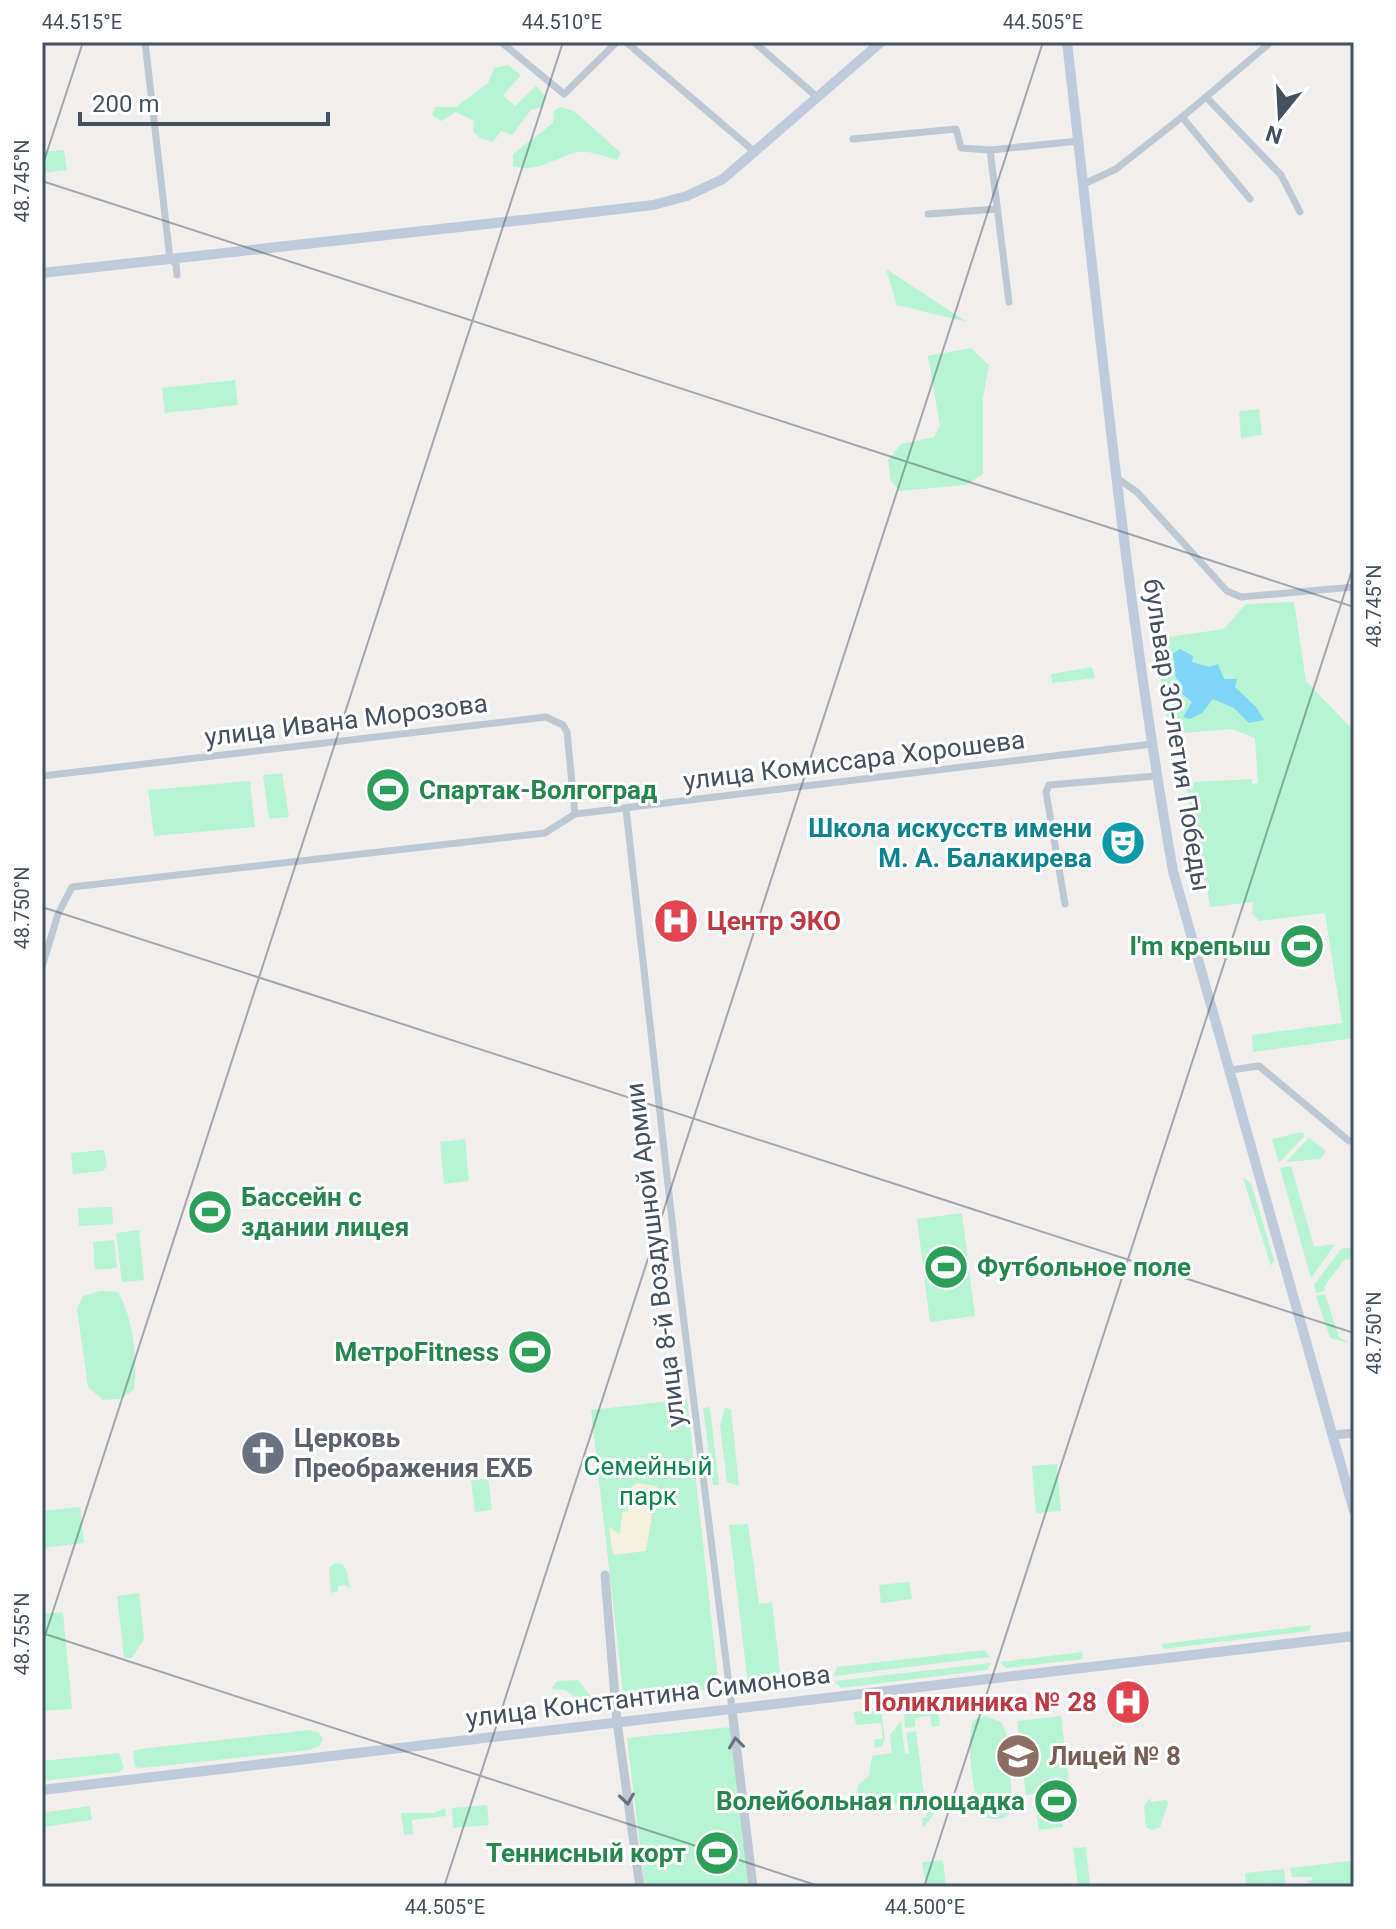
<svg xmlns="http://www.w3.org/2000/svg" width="1396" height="1929" font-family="Roboto,sans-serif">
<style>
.green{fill:#b7f4d3}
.sand{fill:#f5efdd}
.water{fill:#7fd6f7}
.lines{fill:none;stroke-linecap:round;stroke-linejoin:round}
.minor{stroke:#bdc8d2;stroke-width:7}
.tertiary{stroke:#bdc8d2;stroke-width:9}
.secondary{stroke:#bfcada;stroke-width:10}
.oneway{stroke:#687481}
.ticks{fill:none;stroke:#44505e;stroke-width:2;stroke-opacity:0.45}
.labels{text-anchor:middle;stroke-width:6;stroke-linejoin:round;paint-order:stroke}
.street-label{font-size:26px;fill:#44505e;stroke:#fff}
.leisure-label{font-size:26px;font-weight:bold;fill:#27864d;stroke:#fff;text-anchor:end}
.culture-label{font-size:26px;font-weight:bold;fill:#0d838f;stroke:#fff;text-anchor:end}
.health-label{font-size:26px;font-weight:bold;fill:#be3a42;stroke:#fff;text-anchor:start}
.worship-label{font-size:26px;font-weight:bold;fill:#5b616d;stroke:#fff;text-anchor:start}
.park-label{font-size:26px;fill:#0c8350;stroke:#fff}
.education-label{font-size:26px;font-weight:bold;fill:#785e54;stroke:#fff;text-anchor:start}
.neatline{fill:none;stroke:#44505e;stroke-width:3}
.ticks-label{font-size:20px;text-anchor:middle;fill:#44505e}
</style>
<rect width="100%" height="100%" fill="#f1eeee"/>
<g class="green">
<path d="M508,65L521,75L503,95L515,106L536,86L545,95L543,107L531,110L512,135L501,131L493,142L480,138L473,131L474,121L456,112L441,121L432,115L435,107H456L488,83L494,68Z"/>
<path d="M561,107L574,111L621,153L617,160C604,156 587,149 573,153C552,160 536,173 513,166V154L553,123L554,111Z"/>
<path d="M64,150L67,170L42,173V152Z"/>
<path d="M886,269L967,322L897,305Z"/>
<path d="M971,348L989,365L983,398V474L966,485L900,491L891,481L888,460L901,444L934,437L940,426L928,356Z"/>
<path d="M235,380L238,405L165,413L162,388Z"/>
<path d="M1259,409L1262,435L1241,438L1239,411Z"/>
<path d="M1294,602L1306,681L1354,731V1038L1253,1052L1252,1035L1342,1023L1325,913L1259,921L1252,913L1253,902L1210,907L1199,845L1194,843L1187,787L1195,782L1252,779V784L1258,783L1255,738L1232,729L1169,734L1158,664L1160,646L1169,637L1224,629L1246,604Z"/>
<path d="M1092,667L1095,678L1052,683L1051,674Z"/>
<path d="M282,773L289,817L269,819L263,775Z"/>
<path d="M250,781L255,827L154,836L148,790Z"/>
<path d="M1302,1132L1305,1135L1279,1163L1272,1139Z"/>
<path d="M1309,1138L1326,1151L1320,1159L1286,1162Z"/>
<path d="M465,1139L469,1181L444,1184L440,1142Z"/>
<path d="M104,1150L107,1166L103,1171L73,1174L71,1153Z"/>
<path d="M1291,1166L1314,1247L1335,1244L1311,1278L1280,1168Z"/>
<path d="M1243,1178L1251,1183L1274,1260L1271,1266Z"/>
<path d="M112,1207L113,1224L79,1226L78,1208Z"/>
<path d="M962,1213L975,1316L930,1322L917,1219Z"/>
<path d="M139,1230L144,1280L122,1282L116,1233Z"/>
<path d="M114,1240L117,1268L95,1270L93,1242Z"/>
<path d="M1354,1247V1259L1344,1260L1324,1287L1325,1291L1316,1293L1314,1285L1341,1249Z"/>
<path d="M100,1291L118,1292C133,1318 138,1360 134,1390L120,1399L103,1400L88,1387L77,1309L83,1296Z"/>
<path d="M1325,1294L1339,1337L1349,1343L1330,1338L1316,1296Z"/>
<path d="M687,1399L718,1679L707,1690L624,1700L591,1410Z"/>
<path d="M710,1407L719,1485H713L703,1408Z"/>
<path d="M725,1408L731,1409L739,1486L727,1482L720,1425Z"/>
<path d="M1057,1464L1061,1511L1036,1513L1032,1466Z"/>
<path d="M488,1478L492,1510L475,1512L471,1480Z"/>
<path d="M80,1507L84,1543L42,1548V1511Z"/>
<path d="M748,1524L759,1604L772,1603L781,1680L748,1684L729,1525Z"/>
<path d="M335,1563L342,1564L347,1571L350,1589L346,1585L338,1586V1591L331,1593L329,1567Z"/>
<path d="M909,1582L912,1599L881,1603L879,1585Z"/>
<path d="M139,1593L144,1639L132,1658H124L117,1596Z"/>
<path d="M63,1612L72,1709L42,1711V1614Z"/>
<path d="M1311,1625L1309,1631L1163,1649L1162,1644Z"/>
<path d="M984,1650L990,1657L834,1676L837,1667Z"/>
<path d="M1082,1652L1083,1659L1006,1668L1000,1662Z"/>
<path d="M991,1663L987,1670L841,1688L835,1681Z"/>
<path d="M578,1680L596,1703L585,1704L565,1690L551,1689L557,1681Z"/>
<path d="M937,1702L940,1726L932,1727L930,1716L915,1718V1727L905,1728L904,1717L909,1705Z"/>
<path d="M881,1709L885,1739L882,1746L875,1748L874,1740L883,1738L881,1723L856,1725L854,1712Z"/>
<path d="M985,1716L1001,1722L1006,1732L1013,1807C1008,1820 997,1822 984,1816C973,1801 964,1735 975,1719Z"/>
<path d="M1061,1716L1070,1790L1026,1795L1017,1721Z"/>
<path d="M901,1721L905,1754L909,1753L906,1733L916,1731L925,1801L948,1796L923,1828L922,1818L927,1817L924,1801L842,1811L844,1804L856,1795L858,1785L869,1776L872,1756L892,1753L890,1735Z"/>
<path d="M730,1727L749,1887H645L627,1738Z"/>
<path d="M308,1730L318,1732L323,1738L320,1746L309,1750L142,1768L135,1767L133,1751L141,1749Z"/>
<path d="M119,1753L124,1768L120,1772L42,1781V1761Z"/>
<path d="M1150,1798L1151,1802L1167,1800L1168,1804L1160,1827L1152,1830L1146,1827L1144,1806Z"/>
<path d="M487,1805L489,1825L453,1828L452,1808Z"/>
<path d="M90,1806L92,1820L42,1827V1813Z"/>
<path d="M445,1808L446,1816L412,1820L413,1834L404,1835L401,1813H434Z"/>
<path d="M1060,1809L1063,1827L1039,1830L1036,1812Z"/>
<path d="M1086,1847L1090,1885L1078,1886L1073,1848Z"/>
<path d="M943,1860L946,1887H926L922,1862Z"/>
<path d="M1350,1861L1353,1887H1306L1313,1886L1305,1881L1312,1880V1877H1292L1290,1868Z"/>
<path d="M1284,1869L1286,1887H1270L1269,1883L1246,1887L1245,1873Z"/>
</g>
<path class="sand" d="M637,1483L657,1486L646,1551L613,1555L609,1527L620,1534L622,1512L628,1511L630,1488Z"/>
<path class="water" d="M1180,649L1193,656L1192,662L1209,667L1218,664L1224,679H1237L1235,687L1256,707L1264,720L1249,723L1234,708L1213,699L1202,713L1190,719L1183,717L1192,702L1180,692L1182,686L1176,678L1173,654Z"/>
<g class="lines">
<g class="minor">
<path d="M145,42L170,259L176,264L177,275"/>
<path d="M501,42L564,94L617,42"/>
<path d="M626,42L755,152"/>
<path d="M754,42L817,97"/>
<path d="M1271,42L1206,97L1281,175L1300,212"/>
<path d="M1182,117L1206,97"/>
<path d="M853,139L956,129L961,148L990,150"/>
<path d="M1084,184L1116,169L1182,117L1250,199"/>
<path d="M928,214L997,209"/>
<path d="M1009,302L990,150L1079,141"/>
<path d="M1117,478L1137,492L1227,591L1241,597L1354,587"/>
<path d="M42,776L546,717L563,725L567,732L575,814"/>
<path d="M626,809L678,1274L732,1709"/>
<path d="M1065,904L1046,792L1049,785L1156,776"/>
<path d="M42,967L58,914L72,887L545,833L575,814L1152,744"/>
<path d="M1230,1070L1259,1066L1349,1141L1354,1140"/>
</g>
<g class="tertiary">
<path d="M1334,1435L1354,1433"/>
<path d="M605,1575L617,1722L640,1887"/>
<path d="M732,1709L753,1887"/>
</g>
<g class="secondary">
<path d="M1067,42C1099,319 1125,597 1173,871L1354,1511"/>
<path d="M42,273L559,216L653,205L687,196L723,179L881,42"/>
<path d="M42,1790L1354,1636"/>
</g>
</g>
<defs><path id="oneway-chevron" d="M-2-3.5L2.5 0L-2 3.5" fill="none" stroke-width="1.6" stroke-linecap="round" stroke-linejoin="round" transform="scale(2)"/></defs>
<g class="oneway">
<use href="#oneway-chevron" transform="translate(736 1743) rotate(-97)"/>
<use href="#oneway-chevron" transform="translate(627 1799) rotate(82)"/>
</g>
<path class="ticks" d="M42,167L83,42M42,181L1354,607M42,907L1354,1333M42,1633L822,1887M42,1645L563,42M444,1887L1043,42M924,1887L1354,564"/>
<defs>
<g id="stadium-disc" transform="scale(2.3)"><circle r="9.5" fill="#2e9e5b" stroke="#fff"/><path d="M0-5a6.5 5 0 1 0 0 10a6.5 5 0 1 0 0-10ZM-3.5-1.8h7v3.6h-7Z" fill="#fff"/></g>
<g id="theatre-disc" transform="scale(2.3)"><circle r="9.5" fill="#0f9aa8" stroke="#fff"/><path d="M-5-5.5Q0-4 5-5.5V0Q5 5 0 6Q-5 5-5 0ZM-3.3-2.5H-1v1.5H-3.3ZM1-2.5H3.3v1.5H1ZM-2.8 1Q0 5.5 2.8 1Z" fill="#fff"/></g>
<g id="hospital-disc" transform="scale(2.3)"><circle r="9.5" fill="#e0444e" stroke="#fff"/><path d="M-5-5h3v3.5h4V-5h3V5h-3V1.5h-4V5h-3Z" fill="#fff"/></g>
<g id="church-disc" transform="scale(2.3)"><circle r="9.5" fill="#6b7280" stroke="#fff"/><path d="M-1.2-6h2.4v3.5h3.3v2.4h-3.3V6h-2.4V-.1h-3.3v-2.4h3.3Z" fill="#fff"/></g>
<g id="school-disc" transform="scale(2.3)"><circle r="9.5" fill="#8d6e63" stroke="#fff"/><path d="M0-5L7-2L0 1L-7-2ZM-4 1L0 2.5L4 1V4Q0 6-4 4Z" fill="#fff"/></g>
</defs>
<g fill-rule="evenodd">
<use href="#stadium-disc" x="388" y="790"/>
<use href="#theatre-disc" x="1123" y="843"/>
<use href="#hospital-disc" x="676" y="921"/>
<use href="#stadium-disc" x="1302" y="946"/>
<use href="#stadium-disc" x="210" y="1212"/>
<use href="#stadium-disc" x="946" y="1267"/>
<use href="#stadium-disc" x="530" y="1352"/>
<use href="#church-disc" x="263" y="1453"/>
<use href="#hospital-disc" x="1128" y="1702"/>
<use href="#school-disc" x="1018" y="1756"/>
<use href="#stadium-disc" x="1056" y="1801"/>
<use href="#stadium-disc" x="717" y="1853"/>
</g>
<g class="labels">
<g class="street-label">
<text transform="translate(346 720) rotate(-7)" y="9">улица Ивана Морозова</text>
<text transform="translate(1177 735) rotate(81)" y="9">бульвар 30-летия Победы</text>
<text transform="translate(854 760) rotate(-7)" y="9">улица Комиссара Хорошева</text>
<text transform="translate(655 1255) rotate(-97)" y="9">улица 8-й Воздушной Армии</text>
<text transform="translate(648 1696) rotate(-7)" y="9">улица Константина Симонова</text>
</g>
<g class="leisure-label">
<text x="419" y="799" text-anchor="start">Спартак-Волгоград</text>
<text x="1271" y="955">I'm крепыш</text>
<text x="241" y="1206" text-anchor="start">Бассейн с<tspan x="241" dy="30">здании лицея</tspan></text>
<text x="977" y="1276" text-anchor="start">Футбольное поле</text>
<text x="499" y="1361">МетроFitness</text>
<text x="1025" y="1810">Волейбольная площадка</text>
<text x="686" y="1862">Теннисный корт</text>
</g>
<g class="culture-label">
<text x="1092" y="837">Школа искусств имени<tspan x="1092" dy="30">М. А. Балакирева</tspan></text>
</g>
<g class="health-label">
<text x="707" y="930">Центр ЭКО</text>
<text x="1097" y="1711" text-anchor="end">Поликлиника № 28</text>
</g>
<g class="worship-label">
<text x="294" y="1447">Церковь<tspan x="294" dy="30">Преображения ЕХБ</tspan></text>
</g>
<g class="park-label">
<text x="648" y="1475">Семейный<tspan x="648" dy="30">парк</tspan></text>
</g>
<g class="education-label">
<text x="1049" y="1765">Лицей № 8</text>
</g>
</g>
<rect width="1396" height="1929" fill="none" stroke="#ffffff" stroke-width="88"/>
<g transform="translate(1280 116) rotate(198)" stroke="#ffffff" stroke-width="6" paint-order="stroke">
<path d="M0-6L14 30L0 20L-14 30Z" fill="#44505e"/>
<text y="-12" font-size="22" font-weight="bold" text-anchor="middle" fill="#44505e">N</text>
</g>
<path d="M80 112v12h248v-12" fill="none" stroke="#44505e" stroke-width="4"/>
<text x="92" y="112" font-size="24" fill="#44505e" stroke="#ffffff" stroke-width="6" paint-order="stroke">200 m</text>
<rect x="44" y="44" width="1308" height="1841" class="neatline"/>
<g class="ticks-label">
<text x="82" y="29">44.515°E</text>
<text x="562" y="29">44.510°E</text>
<text x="1043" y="29">44.505°E</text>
<text transform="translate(22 181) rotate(-90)" y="7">48.745°N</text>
<text transform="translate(1374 606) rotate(-90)" y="7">48.745°N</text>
<text transform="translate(22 908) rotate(-90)" y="7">48.750°N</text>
<text transform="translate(1374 1333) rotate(-90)" y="7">48.750°N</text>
<text transform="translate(22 1634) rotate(-90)" y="7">48.755°N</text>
<text x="445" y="1914">44.505°E</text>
<text x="925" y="1914">44.500°E</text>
</g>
</svg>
